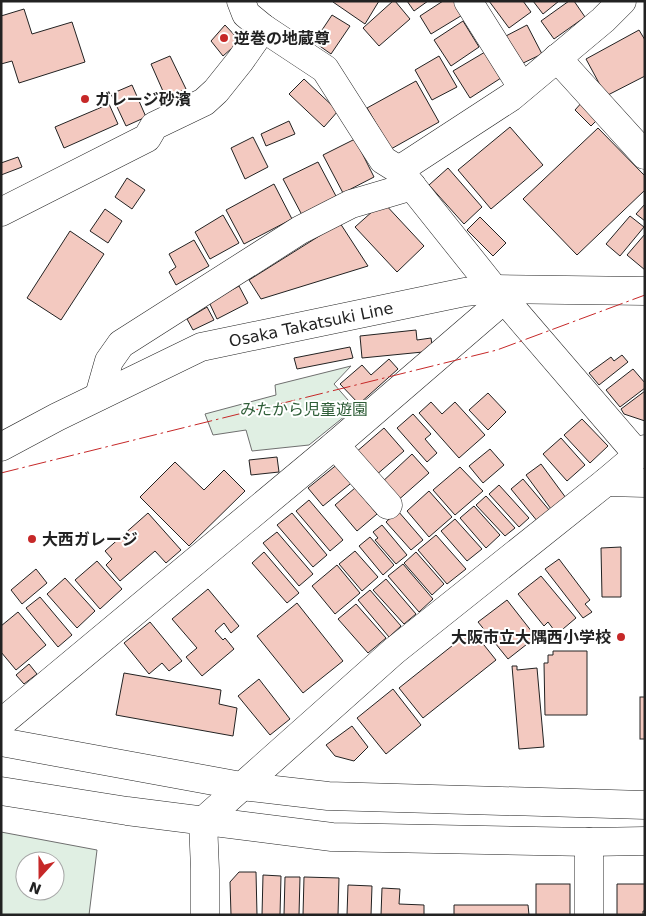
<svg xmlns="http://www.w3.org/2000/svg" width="646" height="916" font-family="'DejaVu Sans','Noto Sans JP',sans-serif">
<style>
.green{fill:#e0efe3;stroke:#6f6f6f;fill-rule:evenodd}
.building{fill:#f3c9c0;stroke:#222}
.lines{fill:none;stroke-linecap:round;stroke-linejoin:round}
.minor-casing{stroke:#222;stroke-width:29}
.major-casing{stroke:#222;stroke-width:29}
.minor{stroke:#fff;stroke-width:28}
.major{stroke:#fff;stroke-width:28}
.power{stroke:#c62828;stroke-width:1;stroke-dasharray:18 4 2.5 4;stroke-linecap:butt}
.poi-dot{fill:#c62828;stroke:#fff;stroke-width:2}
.labels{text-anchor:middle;stroke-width:4;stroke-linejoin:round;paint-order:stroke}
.poi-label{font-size:16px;font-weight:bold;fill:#222;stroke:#fff;text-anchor:start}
.street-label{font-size:16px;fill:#222;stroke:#fff}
.park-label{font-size:16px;fill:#2f5e38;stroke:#fff}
</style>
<rect width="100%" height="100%" fill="#fff"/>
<g class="green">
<path d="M351,366L334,384L355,408L309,445L252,451L246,430L213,435L205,414L276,395L275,385Z"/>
<path d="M1,832L97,850L89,915H1ZM25,861H55V891H25Z"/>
</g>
<g class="building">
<path d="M333,1H379L365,24L333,2Z"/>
<path d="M393,1H395L410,19L379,46L363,28Z"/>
<path d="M407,1H428L414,11Z"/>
<path d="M443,1H456L464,14L431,34L420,16Z"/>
<path d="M489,1H523L531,12L509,28Z"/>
<path d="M533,1H559L543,14Z"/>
<path d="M569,1H574L585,17L554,39L541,21Z"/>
<path d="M24,9L32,34L72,22L85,62L19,83L12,61L1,64V16Z"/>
<path d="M332,15L350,26L331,54L314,42Z"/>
<path d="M463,21L479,47L451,66L434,40Z"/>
<path d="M225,25L240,41L223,56L211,41Z"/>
<path d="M527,25L542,54L519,65L504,37Z"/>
<path d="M639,30L645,40V76L606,96L586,59Z"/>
<path d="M485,52L501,78L470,98L453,71Z"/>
<path d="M170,56L186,89L166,98L151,64Z"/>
<path d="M439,56L457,87L432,100L415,70Z"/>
<path d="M304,79L338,111L324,127L289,94Z"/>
<path d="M416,81L439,122L391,149L367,108Z"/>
<path d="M132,85L146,117L126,126L111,94Z"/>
<path d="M583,101L599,118L591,126L575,110Z"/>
<path d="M109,104L118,124L64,148L55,127Z"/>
<path d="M289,121L295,134L266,146L261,134Z"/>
<path d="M510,127L543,165L491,209L458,170Z"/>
<path d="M598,128L645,176V190L577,255L523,199Z"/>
<path d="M253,137L268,167L245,179L231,148Z"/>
<path d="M355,139L374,177L343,193L323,155Z"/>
<path d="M18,157L22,167L1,175V163Z"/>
<path d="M318,162L337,198L302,215L283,179Z"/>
<path d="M448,168L482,207L464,224L429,185Z"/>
<path d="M127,178L145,190L132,209L115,197Z"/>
<path d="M274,184L292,219L244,244L226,210Z"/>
<path d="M383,202L424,246L397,272L355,227Z"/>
<path d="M645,204V221L636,214Z"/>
<path d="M105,209L122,221L108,243L90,231Z"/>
<path d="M223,215L239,243L210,259L195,232Z"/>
<path d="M630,216L644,227L620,256L606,244Z"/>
<path d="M480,217L506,243L493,256L467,230Z"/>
<path d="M340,223L368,266L261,299L249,280Z"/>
<path d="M70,231L104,254L61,320L27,298Z"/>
<path d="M645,234V270L627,255Z"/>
<path d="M194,240L209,266L176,285L169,272L176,267L169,254Z"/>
<path d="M239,286L248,303L217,319L209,302Z"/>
<path d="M207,307L214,320L193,330L187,319Z"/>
<path d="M416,330L417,340L431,338L433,351L362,358L360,336Z"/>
<path d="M350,347L353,358L297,369L294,358Z"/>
<path d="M622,355L628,362L599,385L589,373L611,357L614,361Z"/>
<path d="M389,359L398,369L359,404L340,384L362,365L371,375Z"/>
<path d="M633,369L645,383V388L620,407L606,390Z"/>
<path d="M645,391V421L624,414L621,409Z"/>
<path d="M488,393L506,412L488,430L469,410Z"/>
<path d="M431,402L442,414L455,402L485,435L459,458L419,413Z"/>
<path d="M413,414L431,434L425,439L437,453L427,462L397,428Z"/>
<path d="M582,419L608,446L590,463L564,435Z"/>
<path d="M384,428L404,451L375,476L355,453Z"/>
<path d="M561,438L585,465L567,481L543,454Z"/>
<path d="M490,449L504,465L483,483L469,466Z"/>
<path d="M412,454L429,473L396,502L380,484Z"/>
<path d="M277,457L279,472L251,475L249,460Z"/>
<path d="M175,462L204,490L224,470L245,491L189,546L140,497Z"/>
<path d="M339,463L355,480L323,506L308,488Z"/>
<path d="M541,464L566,498L551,509L526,475Z"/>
<path d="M460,467L483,491L455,515L433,490Z"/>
<path d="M523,479L550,511L538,522L511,489Z"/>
<path d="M499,485L529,518L519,527L489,494Z"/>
<path d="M355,488L377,514L357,531L335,505Z"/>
<path d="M429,491L452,517L429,537L407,511Z"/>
<path d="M486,496L515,528L505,536L476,505Z"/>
<path d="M309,500L343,540L330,551L296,511Z"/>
<path d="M474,506L500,535L486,548L460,518Z"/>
<path d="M398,511L423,540L411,550L386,522Z"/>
<path d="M148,513L181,550L166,563L155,551L120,581L106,565L112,559L105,551Z"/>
<path d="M292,513L327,555L313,567L277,525Z"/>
<path d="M455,519L482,549L467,561L441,531Z"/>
<path d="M382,525L407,555L396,564L375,540L378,538L373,532Z"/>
<path d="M277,532L313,574L299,586L263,543Z"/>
<path d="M436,535L466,569L447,584L418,550Z"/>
<path d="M370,537L394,565L383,575L359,546Z"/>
<path d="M621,547V597H602L601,548Z"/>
<path d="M355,551L378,577L362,591L339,564Z"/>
<path d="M264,552L299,593L287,603L252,563Z"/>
<path d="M416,552L444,584L432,595L404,563Z"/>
<path d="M559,559L590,600L585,604L592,612L583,618L545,569Z"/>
<path d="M97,561L122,589L100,609L75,580Z"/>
<path d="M403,564L433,599L419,612L388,576Z"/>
<path d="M337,565L360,593L335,614L312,586Z"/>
<path d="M36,569L47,583L22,604L11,590Z"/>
<path d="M541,576L576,618L557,634L548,622L544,626L518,594Z"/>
<path d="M65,578L95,611L77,628L47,594Z"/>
<path d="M386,579L416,614L404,624L373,590Z"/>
<path d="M208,589L239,626L231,633L224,623L215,631L223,640L225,638L234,649L202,676L186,657L197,648L172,619Z"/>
<path d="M370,590L401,626L389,637L358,600Z"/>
<path d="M40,597L72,635L58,647L26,608Z"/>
<path d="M507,600L536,637L508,659L478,622Z"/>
<path d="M297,603L343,661L303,693L257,636Z"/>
<path d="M356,604L386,638L368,653L338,619Z"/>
<path d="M18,612L46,645L16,670L1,652V626Z"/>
<path d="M150,622L182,661L169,671L162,663L149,674L124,643Z"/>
<path d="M472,630L496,660L423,718L399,688Z"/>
<path d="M553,651H587V715H545L544,663H548V655H553Z"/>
<path d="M29,664L37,674L24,684L16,675Z"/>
<path d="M512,666H517V670L537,668L544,747L519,749Z"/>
<path d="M124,673L221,690L219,704L237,708L233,736L116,715Z"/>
<path d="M259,679L290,719L270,735L238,696Z"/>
<path d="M393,689L421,725L386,754L357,718Z"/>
<rect x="640" y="697" width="5" height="42"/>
<path d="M352,726L368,747L354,761L335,756L326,745Z"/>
<path d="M239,872H256L257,915H231L230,882Z"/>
<path d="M263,875L281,876L280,915H262Z"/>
<path d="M285,877H300L299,915H284Z"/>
<path d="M304,877L339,878L338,915H303Z"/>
<rect x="536" y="884" width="34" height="31"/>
<path d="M617,884H645V911H643V915H617Z"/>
<path d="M348,885L372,886L371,915H347Z"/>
<path d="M382,888L400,889L399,904L424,905V915H381Z"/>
<path d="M454,905H528L529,915H454Z"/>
</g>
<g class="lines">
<g class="minor-casing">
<g id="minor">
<path d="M241,1L246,14L263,28L325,69L383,160L399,170L494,289"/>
<path d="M468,1L522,87"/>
<path d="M557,58L645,155"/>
<path d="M399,170L511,97L603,20L622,1"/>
<path d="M1,212L147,138L154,126L204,102L216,91L240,61L263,28"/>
<path d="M504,299L638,455"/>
<path d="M99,396L109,361L121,344L300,230L351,204L412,186"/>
<path d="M335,445L388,505"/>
<path d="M606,482L645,483"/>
<path d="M1,723L335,445L515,290"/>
<path d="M1,742L241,786L328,796L645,805"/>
<path d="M1,791L127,811L332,837L589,842L645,841"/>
<path d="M589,842V915"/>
<path d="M205,915V870L203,821L394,651L606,482L645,449"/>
</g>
</g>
<g class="major-casing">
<g id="major">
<path id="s1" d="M1,447L57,417L201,347L465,292L494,289L645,291"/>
</g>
</g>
<use href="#minor" class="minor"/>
<use href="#major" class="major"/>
<path class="power" d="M1,473L497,350L645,295"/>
</g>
<g class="poi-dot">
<circle cx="224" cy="38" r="5"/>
<circle cx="85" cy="99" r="5"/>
<circle cx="32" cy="539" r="5"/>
<circle cx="621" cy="637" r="5"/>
</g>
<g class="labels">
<g class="poi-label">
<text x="234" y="44">逆巻の地蔵尊</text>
<text x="95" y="105">ガレージ砂濱</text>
<text x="42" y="545">大西ガレージ</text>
<text x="611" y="643" text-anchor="end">大阪市立大隅西小学校</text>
</g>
<g class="street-label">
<text dy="6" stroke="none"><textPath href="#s1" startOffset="336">Osaka Takatsuki Line</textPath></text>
</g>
<g class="park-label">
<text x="304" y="415">みたから児童遊園</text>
</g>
</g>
<rect width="646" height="916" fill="none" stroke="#222222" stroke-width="5"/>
<g transform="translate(40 876) rotate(201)"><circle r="24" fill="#ffffff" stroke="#a7a7a7"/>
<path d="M0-4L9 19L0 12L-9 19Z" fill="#c62828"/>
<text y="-8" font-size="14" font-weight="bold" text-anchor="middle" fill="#222222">N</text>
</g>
</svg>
